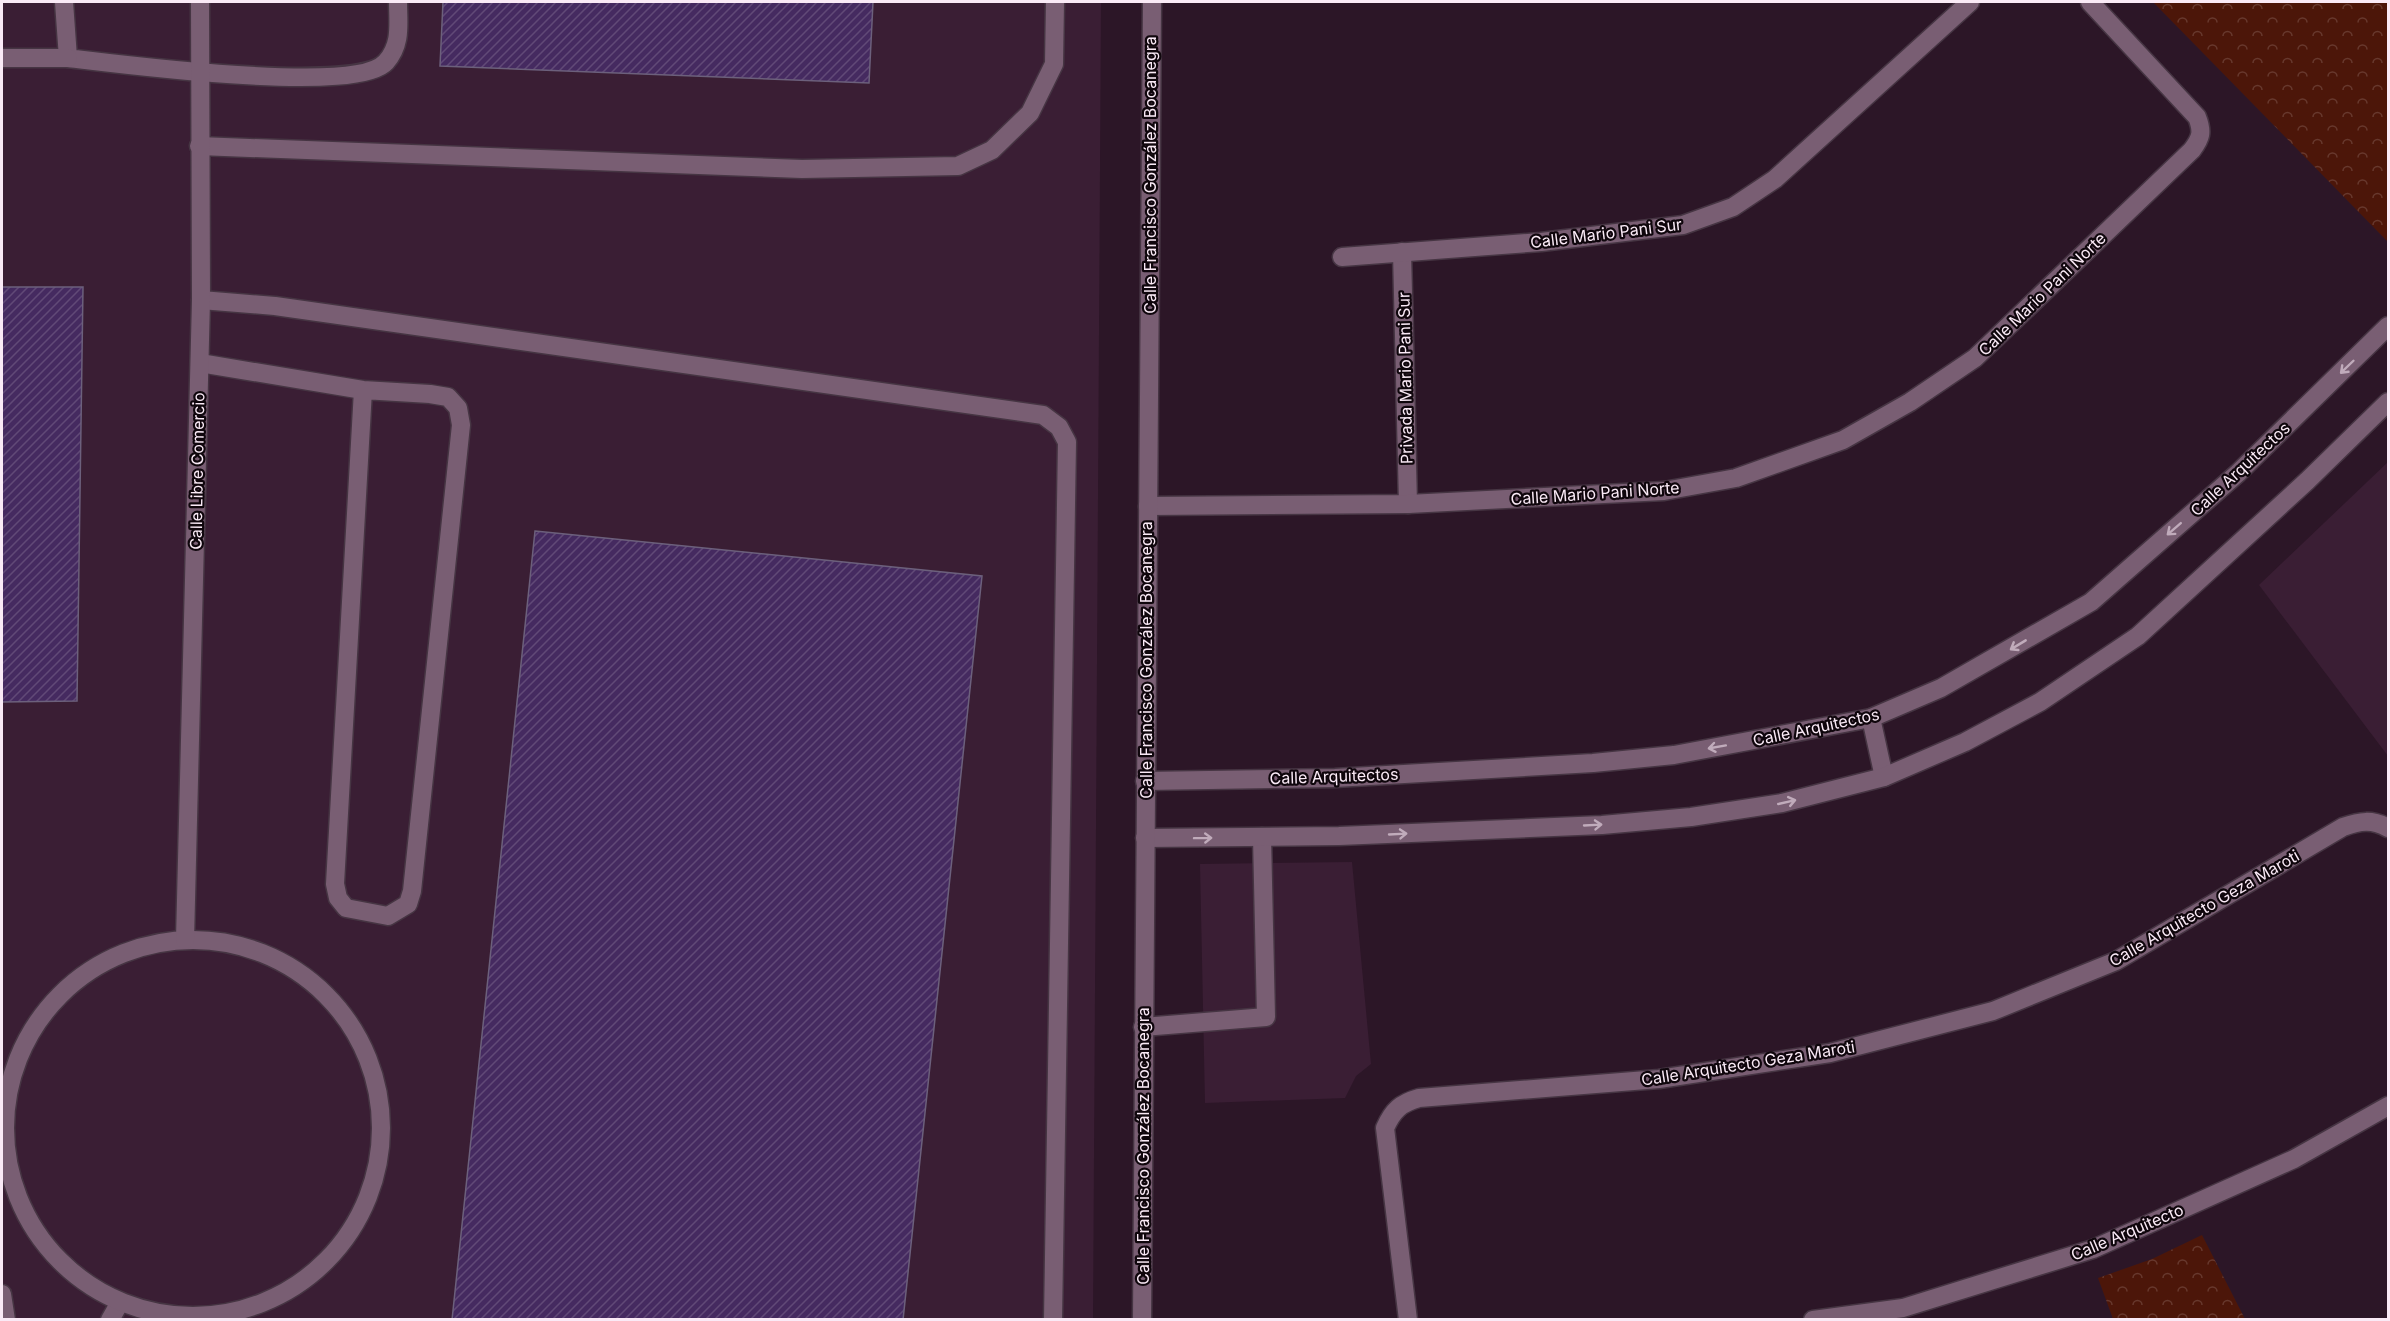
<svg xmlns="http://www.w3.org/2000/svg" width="2390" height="1321" font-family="Inter,sans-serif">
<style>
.built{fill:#3a1e34}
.park{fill:url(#park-crowns)}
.building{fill:url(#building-hatch);stroke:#6c607c;stroke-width:1.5}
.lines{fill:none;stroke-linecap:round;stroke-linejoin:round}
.lane-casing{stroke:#463543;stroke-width:21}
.street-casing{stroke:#463543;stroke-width:21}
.secondary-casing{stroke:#463543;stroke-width:21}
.lane{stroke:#795e73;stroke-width:18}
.street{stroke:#795e73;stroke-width:18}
.secondary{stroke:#795e73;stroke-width:18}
.oneway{stroke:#c0abbb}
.labels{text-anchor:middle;stroke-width:4.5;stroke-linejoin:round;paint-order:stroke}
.street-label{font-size:16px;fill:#faeaf6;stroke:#0f060c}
</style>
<defs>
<pattern id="park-crowns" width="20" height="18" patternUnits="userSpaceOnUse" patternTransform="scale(1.5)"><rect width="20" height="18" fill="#4c1609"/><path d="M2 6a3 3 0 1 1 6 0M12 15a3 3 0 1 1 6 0" fill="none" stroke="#67382d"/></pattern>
<pattern id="building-hatch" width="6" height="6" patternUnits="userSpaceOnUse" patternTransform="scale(1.5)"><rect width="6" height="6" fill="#452a60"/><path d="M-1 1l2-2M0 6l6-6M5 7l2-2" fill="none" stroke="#614977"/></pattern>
</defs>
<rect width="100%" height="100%" fill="#2c1627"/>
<g class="built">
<path d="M2,2H1101L1093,1319L2,1320Z"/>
<path d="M2388,462V756L2259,585Z"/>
<path d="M1352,862L1371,1064L1356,1076L1345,1098L1205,1103L1200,864Z"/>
</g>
<g class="park">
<path d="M2153,2H2388V242Z"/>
<path d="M2202,1235L2245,1319H2113L2098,1278L2152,1259Z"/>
</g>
<g class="building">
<path d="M443,2H873L869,83L440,66Z"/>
<path d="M2,287H83L77,701L2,702Z"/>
<path d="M535,531L982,576L903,1320H452Z"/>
</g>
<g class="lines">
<g class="lane-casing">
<g id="lane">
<path d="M64,2L68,58C119,64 357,95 386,62C402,44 398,24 398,2"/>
<path d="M2,58H68"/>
<path d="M199,146L802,169L958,166L992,150L1030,113L1054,64L1055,2"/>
<path d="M201,300L275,306L1043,415L1059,427L1067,442L1053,1320"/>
<path d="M200,363L363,390L430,394L448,397L458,408L461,425L412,891L408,904L388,916L346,908L338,898L335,884L363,390"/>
<path d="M1143,1027L1266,1017L1262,837"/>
<path d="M2,1294L6,1320"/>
<path d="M110,1320L119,1304"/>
<path d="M191,1320V1317"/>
</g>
</g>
<g class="street-casing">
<g id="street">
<path d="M1402,252L1408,504"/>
<path d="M1342,257L1541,242L1683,225L1733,207L1775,179L1970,2"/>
<path d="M1148,506L1408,504L1664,491L1736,478L1843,440L1910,402L1975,358L2192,150C2201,138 2203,132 2197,117L2090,2"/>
<circle cx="193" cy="1128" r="188"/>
<path d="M185,940L201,300L200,2"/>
<path d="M1408,1320L1385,1128C1393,1110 1401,1103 1419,1098L1659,1079L1830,1053L1993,1011L2116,961L2343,827C2360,821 2372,819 2388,828"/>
<path d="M1813,1320L1903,1308L2093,1249L2294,1159L2388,1106"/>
</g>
</g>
<g class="secondary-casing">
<g id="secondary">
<path d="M1871,718L1884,777"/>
<path d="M1145,781L1335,778L1593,763L1674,755L1871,718L1941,688L2091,602L2238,473L2388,326"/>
<path d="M1145,838L1339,836L1602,825L1691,817L1782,803L1884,777L1965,742L2040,702L2138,636L2307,481L2388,402"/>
<path d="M1142,1320L1152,2"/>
</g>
</g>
<use href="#lane" class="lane"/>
<use href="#street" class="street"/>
<use href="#secondary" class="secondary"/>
</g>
<defs><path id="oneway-shaft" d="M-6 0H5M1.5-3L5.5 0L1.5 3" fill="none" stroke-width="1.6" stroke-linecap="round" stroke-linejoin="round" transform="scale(1.5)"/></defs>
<g class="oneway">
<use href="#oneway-shaft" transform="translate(2347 367) rotate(136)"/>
<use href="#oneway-shaft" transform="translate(2174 529) rotate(139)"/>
<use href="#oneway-shaft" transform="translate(2018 645) rotate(149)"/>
<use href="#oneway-shaft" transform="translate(1717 747) rotate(170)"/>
<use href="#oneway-shaft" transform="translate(1787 802) rotate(-13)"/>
<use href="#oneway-shaft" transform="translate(1593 825) rotate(-3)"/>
<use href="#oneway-shaft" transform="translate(1398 834) rotate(-3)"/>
<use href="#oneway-shaft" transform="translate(1203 838) rotate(-1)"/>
</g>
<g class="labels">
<g class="street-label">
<text transform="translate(1150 175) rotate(-90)" y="6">Calle Francisco González Bocanegra</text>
<text transform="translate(1606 233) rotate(-7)" y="6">Calle Mario Pani Sur</text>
<text transform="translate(2042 294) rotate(-44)" y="6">Calle Mario Pani Norte</text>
<text transform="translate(1405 378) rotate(-91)" y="6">Privada Mario Pani Sur</text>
<text transform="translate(2240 469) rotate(-43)" y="6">Calle Arquitectos</text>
<text transform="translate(197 471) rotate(-89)" y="6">Calle Libre Comercio</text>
<text transform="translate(1595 493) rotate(-4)" y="6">Calle Mario Pani Norte</text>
<text transform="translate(1146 660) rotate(-90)" y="6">Calle Francisco González Bocanegra</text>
<text transform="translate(1816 727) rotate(-12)" y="6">Calle Arquitectos</text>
<text transform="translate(1334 776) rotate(-2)" y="6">Calle Arquitectos</text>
<text transform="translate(2204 908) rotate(-30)" y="6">Calle Arquitecto Geza Maroti</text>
<text transform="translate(1748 1063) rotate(-9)" y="6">Calle Arquitecto Geza Maroti</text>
<text transform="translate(1143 1146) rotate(-90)" y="6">Calle Francisco González Bocanegra</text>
<text transform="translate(2127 1232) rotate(-23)" y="6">Calle Arquitecto</text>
</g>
</g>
<rect width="2390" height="1321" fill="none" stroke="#faeaf6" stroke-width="6"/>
</svg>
